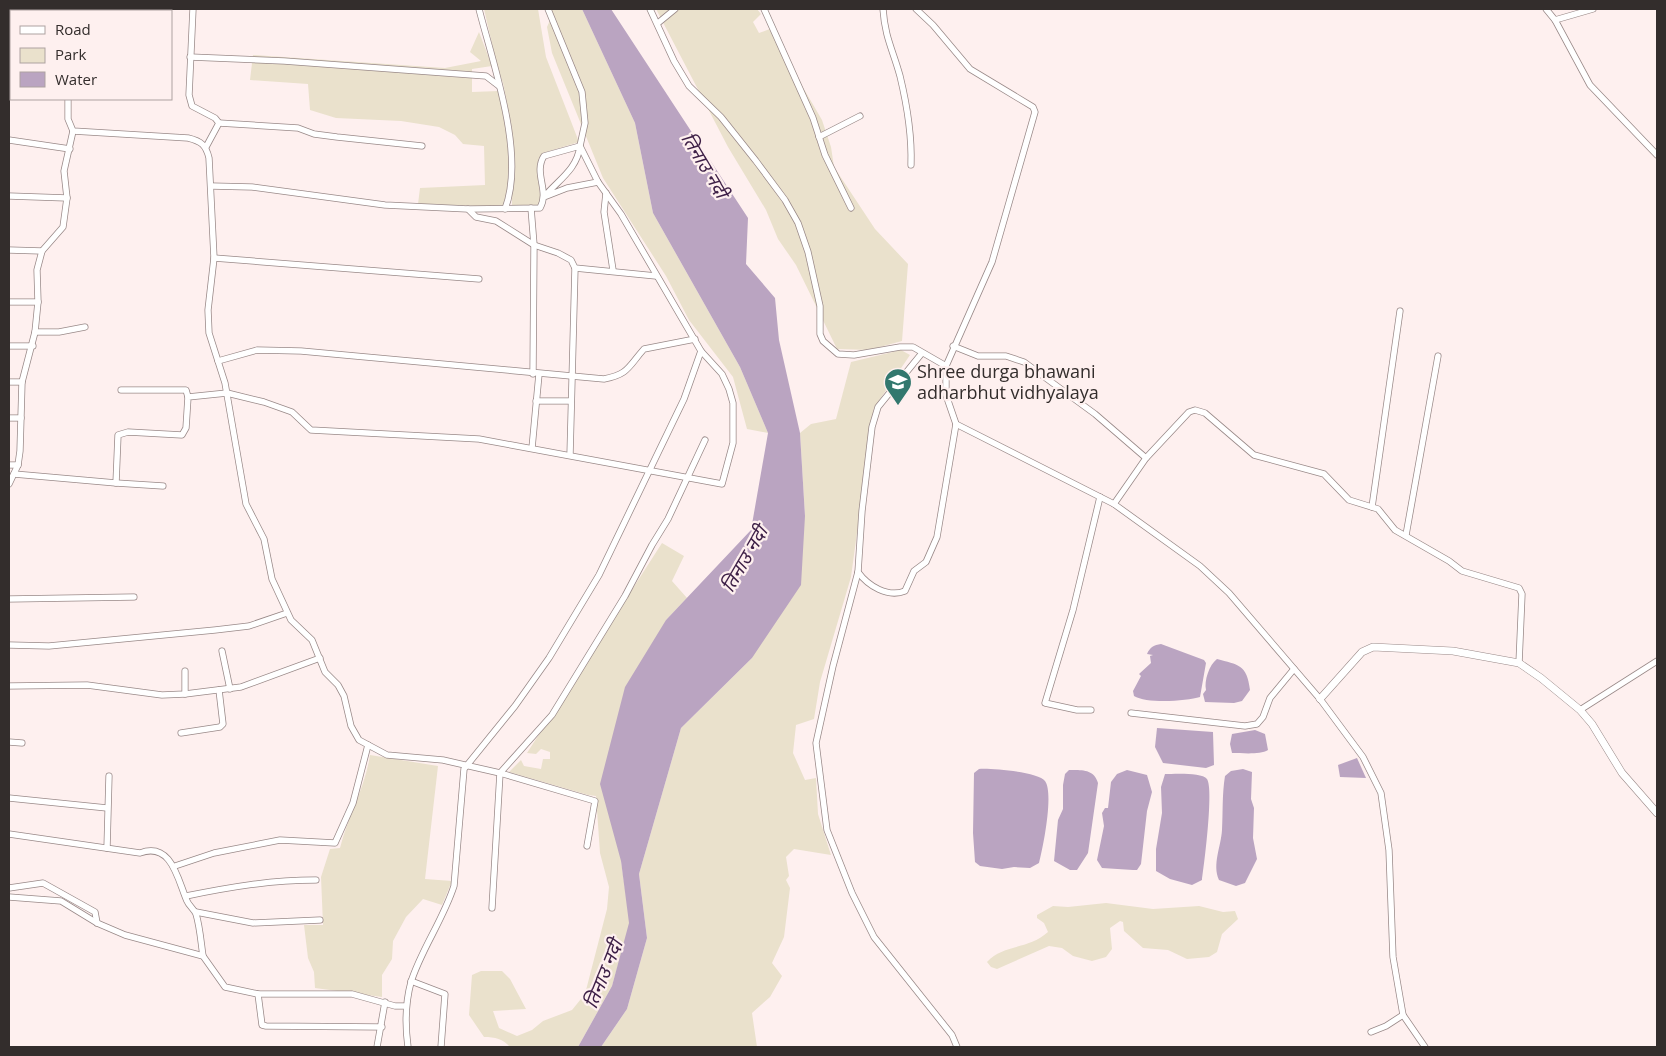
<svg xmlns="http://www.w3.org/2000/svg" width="1666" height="1056" font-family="'Open Sans','Noto Sans Devanagari',sans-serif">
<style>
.green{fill:#eae1cc}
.water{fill:#baa4c1}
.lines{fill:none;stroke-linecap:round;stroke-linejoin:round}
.minor-casing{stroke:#998988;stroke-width:7}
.tertiary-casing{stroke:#998988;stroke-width:8}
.minor{stroke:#fff;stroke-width:5.5}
.tertiary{stroke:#fff;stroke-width:7}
.labels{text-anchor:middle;stroke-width:4.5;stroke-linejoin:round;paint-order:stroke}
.poi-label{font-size:18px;fill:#332d2c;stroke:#fef0ef;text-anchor:start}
.water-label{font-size:19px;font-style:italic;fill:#3e2047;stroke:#fef0ef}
</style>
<rect width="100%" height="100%" fill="#fef0ef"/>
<g class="green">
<path d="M484,9H538L546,57L579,142L543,153L537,164L541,205H512V129L503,83L498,70Z"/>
<path d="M549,9H582L635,123L653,213L740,367L768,433L747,429L733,377L689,320L666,276L603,178L552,53L547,27L551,18Z"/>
<path d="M656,9H757L761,14L753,22L759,33L775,27L801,84L822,120L831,147L834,167L875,229L908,264L902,341L869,350L837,349L796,265L778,239L766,210L728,147Z"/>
<path d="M479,32L492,66L472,69V92L499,91C507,120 515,178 504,207L418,204L420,188L485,185L484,146L463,144L455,135L439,127L401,121L336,118L310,110L308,84L250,80L253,55L445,68L481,61L470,52Z"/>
<path d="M901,350L910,355L874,408L851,577L820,682L814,719L796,725L793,753L805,780L816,778L818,814L831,855L794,849L786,857L789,876L786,880L790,888L784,937L772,963L782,976L770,997L752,1013L757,1047H601L627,1009L647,938L639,874L681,728L752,658L805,516L800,433L811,424L836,419L851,362Z"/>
<path d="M662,543L684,556L672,581L687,598L666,620L621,861L630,923L612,986L578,1047H510C503,1039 495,1037 484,1037L469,1015L472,975L481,971H502L510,979L526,1009L493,1011L499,1028L517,1036L532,1030L543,1021L572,1010L585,994L607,909L609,887L600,853L596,796L588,795L509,772L521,760L524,766L541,769L543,759H550V752L541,749L536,754L527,753Z"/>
<path d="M370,755L438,766L425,879L452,881L442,905L423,899L406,917L393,941L392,959L382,975V997L315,988L314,972L308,958L304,925H323L321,877L330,849L340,848C348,816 365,788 370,755Z"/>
<path d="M1106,903L1153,909L1199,906L1223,912L1235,911L1238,919L1222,934L1217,952L1209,957L1187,959L1168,950L1143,948L1124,931L1123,922L1120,921L1110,928L1112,949L1106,957L1092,961L1073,956L1062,948L1049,946L997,969L991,967L987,962C1003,944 1028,950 1048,932L1044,923L1037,918V915L1053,906L1068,907Z"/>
</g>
<g class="water">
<path d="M582,9H611L748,218L746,264L775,298L779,340L800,433L805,516L801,585L752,658L681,728L639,874L647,938L627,1009L601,1047H578L612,986L629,923L621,861L600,784L625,687L666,620L751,530L768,433L740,367L653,213L635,123Z"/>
<path d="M1161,644L1204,660L1206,663L1200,697C1187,701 1147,704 1134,696L1133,691L1141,676L1139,674L1151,663L1150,656L1153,655L1147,654C1150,647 1154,645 1161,644Z"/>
<path d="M1217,659C1238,665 1247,664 1250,690L1242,701L1234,703L1205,702L1203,694L1206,690C1204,681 1209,665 1217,659Z"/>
<path d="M1157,728L1213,732L1214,765L1206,768L1163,763L1155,747Z"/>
<path d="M1255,730L1265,734L1268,750C1260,755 1242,753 1232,753L1230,744L1232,734Z"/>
<path d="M1357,758L1366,778L1340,777L1338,765Z"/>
<path d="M979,769C991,768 1039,772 1045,781C1054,793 1043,848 1039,863L1030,868L1014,867L1002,869L980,866L975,862L973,833L974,773Z"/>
<path d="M1243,769L1252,772L1251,799L1254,808L1253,838L1257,859L1245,883L1236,886L1219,880C1212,864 1221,847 1222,830C1223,813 1222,794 1225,776L1231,771Z"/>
<path d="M1069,770C1082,770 1094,769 1098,783L1088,853L1077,870H1070L1054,861L1058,820L1063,809V785L1065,774Z"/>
<path d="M1127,770L1147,775L1152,792L1147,811L1141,864L1137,870H1133L1102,868L1097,860L1104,826L1102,813L1105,808H1108L1111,782L1117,774Z"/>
<path d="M1165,774C1173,774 1202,772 1207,779C1214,789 1204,866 1202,880L1192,885L1170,879L1156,871V849L1162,813L1161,787Z"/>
</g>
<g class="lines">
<g class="minor-casing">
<g id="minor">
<path d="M66,9V11"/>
<path d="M193,9L189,95L192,106L215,118L219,123L206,147"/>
<path d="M479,9C493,64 526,155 505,209"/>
<path d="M650,9L674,61L689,86L721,117L756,161L785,200L798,223L808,252L820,306V334L823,341L838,354L854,355L900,347H913L946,366L992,262L1035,112L1033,107L970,69L933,25L916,9"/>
<path d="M764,9L813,118L825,155L851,208"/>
<path d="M883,9C885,38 893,50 900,76C907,105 912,136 911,165"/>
<path d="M1546,9L1555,20L1590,85L1657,155"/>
<path d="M1555,20L1593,9"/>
<path d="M658,23L675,9"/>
<path d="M190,57L284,61L486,76L499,86"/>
<path d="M68,99V119L73,131L188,138C201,141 206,145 209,158L214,258L208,310L209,333L225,383L246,504L264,539L272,579L291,620L312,640L325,672L338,685L344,696L351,726L359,740L387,755L443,760L500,773L492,908"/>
<path d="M219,123L298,128L314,134L337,137L422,146"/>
<path d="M819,137L860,116"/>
<path d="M9,140L70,149"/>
<path d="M211,186L252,187L385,205L468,209L476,217L496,221L534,245L558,253L571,260L575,268L656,276"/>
<path d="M606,193L604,212L613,270"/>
<path d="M9,196L67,198"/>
<path d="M531,208L534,245L533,374"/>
<path d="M468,209L540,208C550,191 533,173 544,156L580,146C577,170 558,180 544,197L567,188L598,182"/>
<path d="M9,250L42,251"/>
<path d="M214,258L479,279"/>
<path d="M9,302H38"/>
<path d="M35,332H59L85,327"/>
<path d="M9,346H33"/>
<path d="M953,346L978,356H1006L1024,362L1095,414L1146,458"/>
<path d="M922,353L878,407L872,427L862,511L858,572L833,666L816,743L827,830L852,893L874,937L952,1035L957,1047"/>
<path d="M218,361L257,350L301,351L604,379C629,374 628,367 644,349L695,339"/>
<path d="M946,366V395L956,424L1114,504L1200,566L1229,593L1320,699L1363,757L1381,793L1389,850L1393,957L1403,1015L1425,1047"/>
<path d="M9,382H22"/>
<path d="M121,390H186L188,397"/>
<path d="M536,401H571"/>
<path d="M9,418H21"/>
<path d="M532,448L539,374"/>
<path d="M570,455L575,268"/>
<path d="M9,465H18"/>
<path d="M14,474L116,483L118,435L128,432L182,435L186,428L188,397L227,393L264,402L292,412L311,430L479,439L722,484L733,443V403L729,389L722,374L701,351L621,214L598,182L580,146L585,123L582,92L548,9"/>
<path d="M116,483L163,486"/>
<path d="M9,484L18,465L20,451L22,382L35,332L38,302L37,270L42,251L63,227L67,198L64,171L73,131"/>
<path d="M1114,504L1146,458L1189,412L1195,410L1205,413L1254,455L1324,474L1349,500L1378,509L1395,530L1449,561L1462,571L1519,588L1522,594L1519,663"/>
<path d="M1372,507L1400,311"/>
<path d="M1406,535L1438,356"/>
<path d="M858,572C868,586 888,598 905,591L914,571L926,562L937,537L956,424"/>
<path d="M9,599L134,597"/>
<path d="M9,645L49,646L215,630L249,626L287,613"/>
<path d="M222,651L230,689"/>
<path d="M185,671V694"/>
<path d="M9,686L87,685L162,695L185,694L241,687L320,658"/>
<path d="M1091,710H1077L1045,703L1073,610L1100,497"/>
<path d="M1580,710L1657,661"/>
<path d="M1131,713L1245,726L1257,724L1263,717L1270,698L1294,669"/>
<path d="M181,733L220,727L223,724L219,690"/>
<path d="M9,742L22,743"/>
<path d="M9,798L107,808"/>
<path d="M9,834L140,853C172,841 178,881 187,901C189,906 194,909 196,914C200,927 201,943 203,956"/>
<path d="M587,846L595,801L500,773L552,715L625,596L652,545L668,519L705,440"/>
<path d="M107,848L109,776"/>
<path d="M175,866L214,853L280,840L335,843L353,803L368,745"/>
<path d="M9,888L43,883L95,912L97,923"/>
<path d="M186,896C230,887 271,880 316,880"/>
<path d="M9,897L61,901L97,923L125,935L203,956L225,987L258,994H352L395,1006H406"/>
<path d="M196,912L253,923L320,920"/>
<path d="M411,981L445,994L441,1047"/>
<path d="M258,994L262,1025L266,1026L382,1027"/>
<path d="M1371,1032L1386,1026L1403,1015"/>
<path d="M377,1047L385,1002"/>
<path d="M408,1047C405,1025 405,1004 411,982C421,950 443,920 454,886L464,769L515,706L549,658L599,575L684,399L701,351"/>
</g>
</g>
<g class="tertiary-casing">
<path id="tertiary" d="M1320,699L1362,652L1373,647L1453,651L1519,663L1541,678L1580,710L1592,724L1622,773L1657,813"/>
</g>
<use href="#minor" class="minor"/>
<use href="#tertiary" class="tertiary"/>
</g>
<defs>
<g id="school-pin" transform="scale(1.4375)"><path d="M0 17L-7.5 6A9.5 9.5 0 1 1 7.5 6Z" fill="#32786e" stroke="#fef0ef"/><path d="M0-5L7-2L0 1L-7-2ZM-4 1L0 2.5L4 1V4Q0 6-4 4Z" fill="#fff"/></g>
</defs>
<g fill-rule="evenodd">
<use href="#school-pin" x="898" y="382"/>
</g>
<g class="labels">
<g class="poi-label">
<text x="917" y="378">Shree durga bhawani<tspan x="917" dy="21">adharbhut vidhyalaya</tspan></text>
</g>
<g class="water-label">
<text transform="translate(705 165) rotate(59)" y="7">तिनाउ नदी</text>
<text transform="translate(744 559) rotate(-60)" y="7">तिनाउ नदी</text>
<text transform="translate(603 974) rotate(-68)" y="7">तिनाउ नदी</text>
</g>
</g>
<rect width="1666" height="1056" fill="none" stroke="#332d2c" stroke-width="20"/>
<rect x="10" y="10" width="162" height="90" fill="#fef0ef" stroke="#ada2a1"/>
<rect x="20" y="26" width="25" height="8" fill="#ffffff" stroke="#ada2a1"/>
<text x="55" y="35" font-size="15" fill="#332d2c">Road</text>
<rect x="20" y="48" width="25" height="15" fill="#eae1cc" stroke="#ada2a1"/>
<text x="55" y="60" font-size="15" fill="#332d2c">Park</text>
<rect x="20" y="72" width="25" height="15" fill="#baa4c1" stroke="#ada2a1"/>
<text x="55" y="85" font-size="15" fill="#332d2c">Water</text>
</svg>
